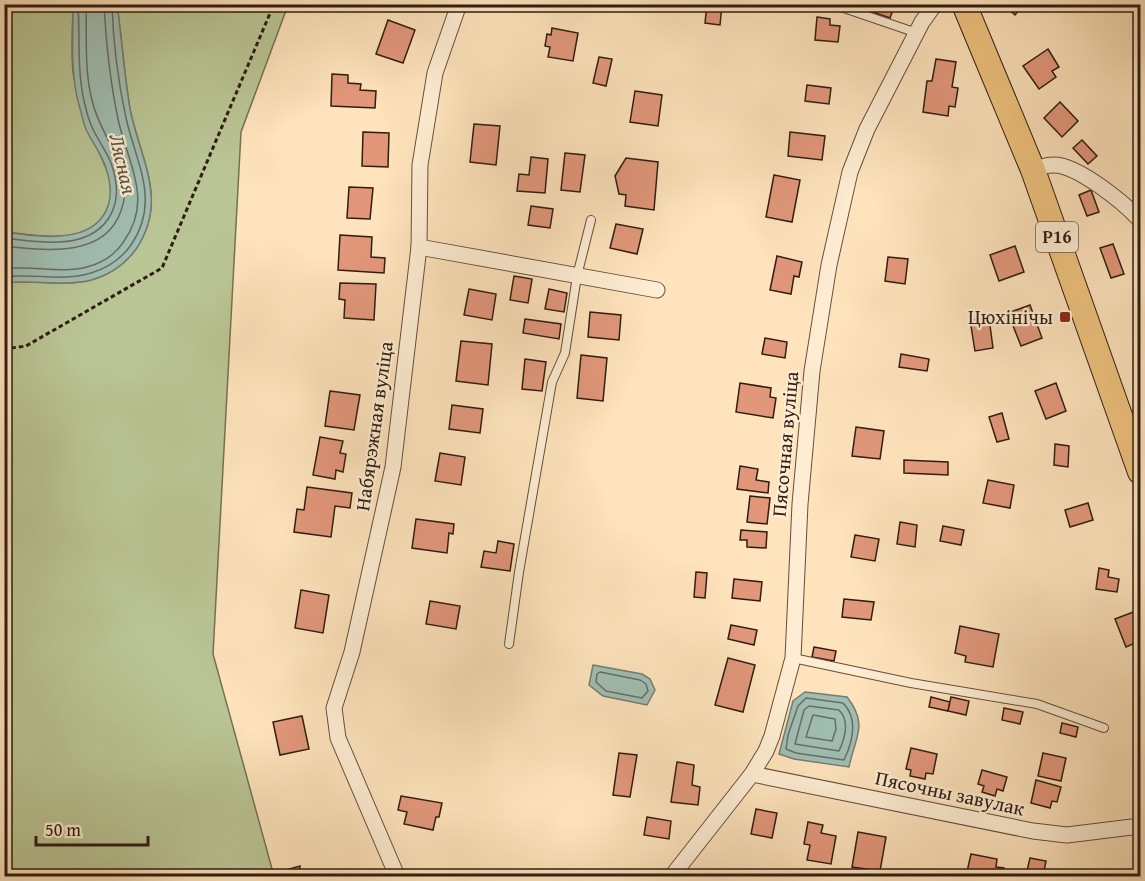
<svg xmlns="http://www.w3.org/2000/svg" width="1145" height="881" font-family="'Gentium Book Plus',serif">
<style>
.green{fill:#bac595;stroke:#747154;stroke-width:1.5}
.water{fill:#a0beb3;stroke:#737e73;stroke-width:1.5}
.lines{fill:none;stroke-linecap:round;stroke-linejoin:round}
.shore{stroke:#686e62;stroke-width:1.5}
.building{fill:#e2977b;stroke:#2f1d12;stroke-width:1.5}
.service-casing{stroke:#634e3c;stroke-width:10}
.minor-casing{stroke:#634e3c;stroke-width:17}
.primary-casing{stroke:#2f1d12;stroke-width:26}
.path{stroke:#2f1d12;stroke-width:3;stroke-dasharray:4.5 3;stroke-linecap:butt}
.service{stroke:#feedd3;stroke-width:8}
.minor{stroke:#feedd3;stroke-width:15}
.primary{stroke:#efc27e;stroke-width:24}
.poi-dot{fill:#8f2418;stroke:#feedd3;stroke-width:2}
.labels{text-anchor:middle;stroke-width:4.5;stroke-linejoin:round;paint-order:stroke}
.shield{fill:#feedd3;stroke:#6d5b4c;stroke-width:1.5}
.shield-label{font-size:18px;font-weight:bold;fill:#2f1d12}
.poi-label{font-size:20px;fill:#2f1d12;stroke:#feedd3;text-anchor:end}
.street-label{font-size:20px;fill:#2f1d12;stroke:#feedd3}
.water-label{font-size:21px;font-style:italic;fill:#57554a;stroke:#feedd3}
</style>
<rect width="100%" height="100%" fill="#fee3bc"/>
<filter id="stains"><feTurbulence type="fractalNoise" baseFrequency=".00333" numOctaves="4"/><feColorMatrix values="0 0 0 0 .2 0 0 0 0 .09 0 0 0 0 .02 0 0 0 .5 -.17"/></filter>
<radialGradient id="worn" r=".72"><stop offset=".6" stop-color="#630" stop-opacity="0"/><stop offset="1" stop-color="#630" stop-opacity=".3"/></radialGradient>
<g class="green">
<path d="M5,5H73C73,25 70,59 74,78C80,101 89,125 97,147C101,159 108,169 110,181C115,216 92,235 59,236C41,237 23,234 5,232Z"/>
<path d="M117,5H288L241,132L213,654L274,876H5L4,283C33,279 63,287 91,280C109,275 125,264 136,249C169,200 140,159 130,109C124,74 122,39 117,5Z"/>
</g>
<g class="water">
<path d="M73,5H117C122,39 124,74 130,109C140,160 169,200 136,249C125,264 109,275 91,280C63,287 33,279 5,283V232C23,234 41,238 59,236C101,234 119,207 106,168C101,153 91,141 85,127C83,120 81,112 79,105C70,73 73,38 73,5Z"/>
<path d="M593,665L642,674L650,679L655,690L647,705L603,696L589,685Z"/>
<path d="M805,692L847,697C869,725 855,737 849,767L794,759L779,754L793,701Z"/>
</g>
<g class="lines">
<g class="shore">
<path d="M4,238C23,240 41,243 59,242C106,240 127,207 111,163C106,150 97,139 92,127C88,119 86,109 84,101C77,69 80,37 78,4"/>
<path d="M4,246C44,250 104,259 121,211C125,200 126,187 123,176C116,148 98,128 92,100C84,69 87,36 86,4"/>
<path d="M4,269C32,265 60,274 87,267C102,263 116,254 124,241C154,199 127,162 118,119C110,81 106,42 104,4"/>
<path d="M4,277C33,273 63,282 91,273C108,268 121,259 131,245C161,201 136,163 126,118C118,81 113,42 112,4"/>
<path d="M600,672L640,680L646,684L648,691L642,698L606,691L596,682L597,674Z"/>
<path d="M806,698L843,703C859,719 853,741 844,760L796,753L786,749L788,735L798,706Z"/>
<path d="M809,706L839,710C850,721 845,738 839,751L795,744L804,710Z"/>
<path d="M813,715L835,719L836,729L832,741L806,737Z"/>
</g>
</g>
<g class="building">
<path d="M531,4H554V8Z"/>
<path d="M655,4H677L676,8Z"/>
<path d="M707,4H722L720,25L705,23Z"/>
<path d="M866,4H895L890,18L864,9Z"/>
<path d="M1007,4H1024L1015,15L1005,6Z"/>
<path d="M817,17L830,19V25L840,26L838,42L815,40Z"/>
<path d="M388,20L415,30L403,63L376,54Z"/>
<path d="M552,28L578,33L573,61L548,57L550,47L545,46L547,34L551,35Z"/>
<path d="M1048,49L1059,67L1052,71L1056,77L1039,89L1023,66Z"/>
<path d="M599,57L612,59L606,86L593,83Z"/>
<path d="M936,59L956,62L952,87L958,88L955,107L949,106L948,116L923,112L927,81H932Z"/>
<path d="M332,74L348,75V83L361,84L360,90L376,91L375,108L331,106Z"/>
<path d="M807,85L831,88L829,104L805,101Z"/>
<path d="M635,91L662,95L658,126L630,122Z"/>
<path d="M1060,102L1078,121L1062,137L1044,118Z"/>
<path d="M474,124L500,126L496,165L470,162Z"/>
<path d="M363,132L389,133L388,167L362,166Z"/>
<path d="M790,132L825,136L822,160L788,156Z"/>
<path d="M1082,140L1097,156L1088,164L1073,148Z"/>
<path d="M565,153L585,155L580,192L561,190Z"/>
<path d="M531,157L548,159L545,193L517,191L519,174L529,175Z"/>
<path d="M626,158L658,162L654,210L625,206L626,195L619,194L615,176Z"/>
<path d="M774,175L800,180L792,222L766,217Z"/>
<path d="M349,187L373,188L370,219L347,218Z"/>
<path d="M1091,190L1099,212L1087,216L1079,195Z"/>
<path d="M531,206L553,209L550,228L528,225Z"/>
<path d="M616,224L643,229L637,254L610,248Z"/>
<path d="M340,235L372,237L371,257L385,258L384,273L338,270Z"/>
<path d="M1113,244L1124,274L1111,278L1100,248Z"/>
<path d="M1015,246L1024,272L999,281L990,255Z"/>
<path d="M777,256L802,262L799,277L794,276L791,294L770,290Z"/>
<path d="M888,257L908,259L905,284L885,281Z"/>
<path d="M514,276L532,279L528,303L510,300Z"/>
<path d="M340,283L376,284L374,320L344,318L345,300L339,299Z"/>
<path d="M469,289L496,294L492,320L464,315Z"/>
<path d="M549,289L567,293L564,312L545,309Z"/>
<path d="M1030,305L1042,338L1021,346L1008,313Z"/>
<path d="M590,312L621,315L619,340L588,337Z"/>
<path d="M989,318L993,348L975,351L970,320Z"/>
<path d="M525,319L561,324L559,339L523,333Z"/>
<path d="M765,338L787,342L785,358L762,354Z"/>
<path d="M461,341L492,344L488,385L456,381Z"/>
<path d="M901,354L929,359L927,371L899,367Z"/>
<path d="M581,355L607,358L603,401L577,398Z"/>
<path d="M525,359L546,362L542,391L522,389Z"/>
<path d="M740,383L771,388L770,397L776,398L773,418L736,412Z"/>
<path d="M1056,383L1066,411L1046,419L1035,391Z"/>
<path d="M330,391L360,395L354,430L325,426Z"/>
<path d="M452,405L483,409L480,433L449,429Z"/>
<path d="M1002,413L1009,439L997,442L989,417Z"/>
<path d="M856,427L884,431L880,459L852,456Z"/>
<path d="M320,437L343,441L340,453L346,454L343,472L336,470L335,479L313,475Z"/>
<path d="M1055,444L1069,446L1068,467L1054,465Z"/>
<path d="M440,453L465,457L461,485L435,481Z"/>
<path d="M904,460L948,462V475L904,473Z"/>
<path d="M740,466L758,469L756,480L769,482L768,493L737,489Z"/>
<path d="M988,480L1014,485L1010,508L983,503Z"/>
<path d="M307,487L352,493L350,508L335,506L331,537L294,532L297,509L304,510Z"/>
<path d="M750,496L770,498L767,524L747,522Z"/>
<path d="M1088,503L1093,520L1070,527L1065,510Z"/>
<path d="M416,519L454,524L453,534L449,533L447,553L412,548Z"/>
<path d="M900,522L917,525L915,547L897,544Z"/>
<path d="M943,526L964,530L961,545L940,541Z"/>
<path d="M741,530L767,532L766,548L747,547V540H740Z"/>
<path d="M855,535L879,539L875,561L851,557Z"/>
<path d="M498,541L514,544L510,571L481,567L484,551L496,553Z"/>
<path d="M1099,568L1109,570L1108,577L1119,579L1117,592L1096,589Z"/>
<path d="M696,572L707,573L705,598L694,597Z"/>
<path d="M734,579L762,582L760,601L732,598Z"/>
<path d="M301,590L329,595L323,633L295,628Z"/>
<path d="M844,599L874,602L871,620L842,617Z"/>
<path d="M430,601L460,606L456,629L426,624Z"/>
<path d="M1136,611L1140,623V641L1126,647L1115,619Z"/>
<path d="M731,625L757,630L754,645L728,639Z"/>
<path d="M960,626L999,634L993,667L965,662L966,656L955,653Z"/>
<path d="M814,647L836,651L834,661L812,657Z"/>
<path d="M728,658L755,665L743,712L715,705Z"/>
<path d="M931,697L950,702L948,711L929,707Z"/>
<path d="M951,697L969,701L966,715L948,711Z"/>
<path d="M1004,708L1023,712L1020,724L1002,720Z"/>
<path d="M302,716L309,749L280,755L273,722Z"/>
<path d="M1062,723L1078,727L1076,737L1060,733Z"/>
<path d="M911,748L937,754L933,774L926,773L925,779L910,776L911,770L906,769Z"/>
<path d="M619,753L637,755L630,797L613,795Z"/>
<path d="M1043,753L1066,758L1061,781L1038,776Z"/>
<path d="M677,762L694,765L692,785L700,787L698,805L671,802Z"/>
<path d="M982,770L1007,777L1003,791L997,789L995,796L982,792L984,786L978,784Z"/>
<path d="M1036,780L1061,787L1057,802L1052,801L1050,808L1031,803Z"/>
<path d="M401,796L442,803L439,817H436L433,830L404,824L407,812L398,810Z"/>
<path d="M756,809L777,813L772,838L751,834Z"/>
<path d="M647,817L671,821L669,839L644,835Z"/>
<path d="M808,822L823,825L821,833L836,836L831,864L807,860L810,845L804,844Z"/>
<path d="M858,832L886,837L880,871L852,867Z"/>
<path d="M971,854L997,859L996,867L1004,868L1003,876H966Z"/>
<path d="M1030,858L1046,861L1043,876H1020L1021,870L1027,871Z"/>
<path d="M300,866L299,876H281L282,871Z"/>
<path d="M551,871L579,875V876H550Z"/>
<path d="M371,872V876H343Z"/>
</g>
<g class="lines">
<g class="service-casing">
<g id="service">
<path d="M832,4L917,33"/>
<path d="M509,644L519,572L552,382L565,353L577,276L591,220"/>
<path d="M793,658L911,683L1037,704L1104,728"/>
</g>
</g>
<g class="minor-casing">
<g id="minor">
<path d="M1033,170C1039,168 1046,165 1052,165C1076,163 1124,203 1140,220"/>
<path d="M419,247L657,290"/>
<path d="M752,774L1033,831L1067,835L1140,826"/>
<path d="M397,876L338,738L334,708L352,652L393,467L419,247L420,165L435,73L459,4"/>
<path d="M672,876L752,774L766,751L772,736L793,658L800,504L812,371L829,265L850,172L867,129L922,22L935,4"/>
</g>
</g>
<g class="primary-casing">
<path id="primary" d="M964,4L1033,170L1140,472"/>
</g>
<path class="path" d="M4,349L26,346L162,268L274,4"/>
<use href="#service" class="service"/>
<use href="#minor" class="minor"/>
<use href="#primary" class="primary"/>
</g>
<rect class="poi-dot" x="1059" y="311" width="12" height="12" rx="3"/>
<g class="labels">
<rect class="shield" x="1036" y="222" width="42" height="30" rx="4.5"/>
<g class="shield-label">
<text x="1057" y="243">Р16</text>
</g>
<g class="poi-label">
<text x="1053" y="324">Цюхінічы</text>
</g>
<g class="street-label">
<text transform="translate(374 426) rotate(-82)" y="7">Набярэжная вуліца</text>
<text transform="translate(785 444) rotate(-85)" y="7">Пясочная вуліца</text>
<text transform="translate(950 793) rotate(12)" y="7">Пясочны завулак</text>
</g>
<g class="water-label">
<text transform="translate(123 164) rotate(77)" y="7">Лясная</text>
</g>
</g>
<rect width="1145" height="881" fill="none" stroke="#fee3bc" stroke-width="24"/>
<rect x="6" y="6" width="1133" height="869" fill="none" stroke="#2f1d12" stroke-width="3"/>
<rect x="12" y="12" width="1121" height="857" fill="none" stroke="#2f1d12" stroke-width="1.5"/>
<path d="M36 836v9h112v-9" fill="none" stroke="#2f1d12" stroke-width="3"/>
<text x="45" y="836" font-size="18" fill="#2f1d12" stroke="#feedd3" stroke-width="4.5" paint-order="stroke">50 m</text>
<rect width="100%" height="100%" filter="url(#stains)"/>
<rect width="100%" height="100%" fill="url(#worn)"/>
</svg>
